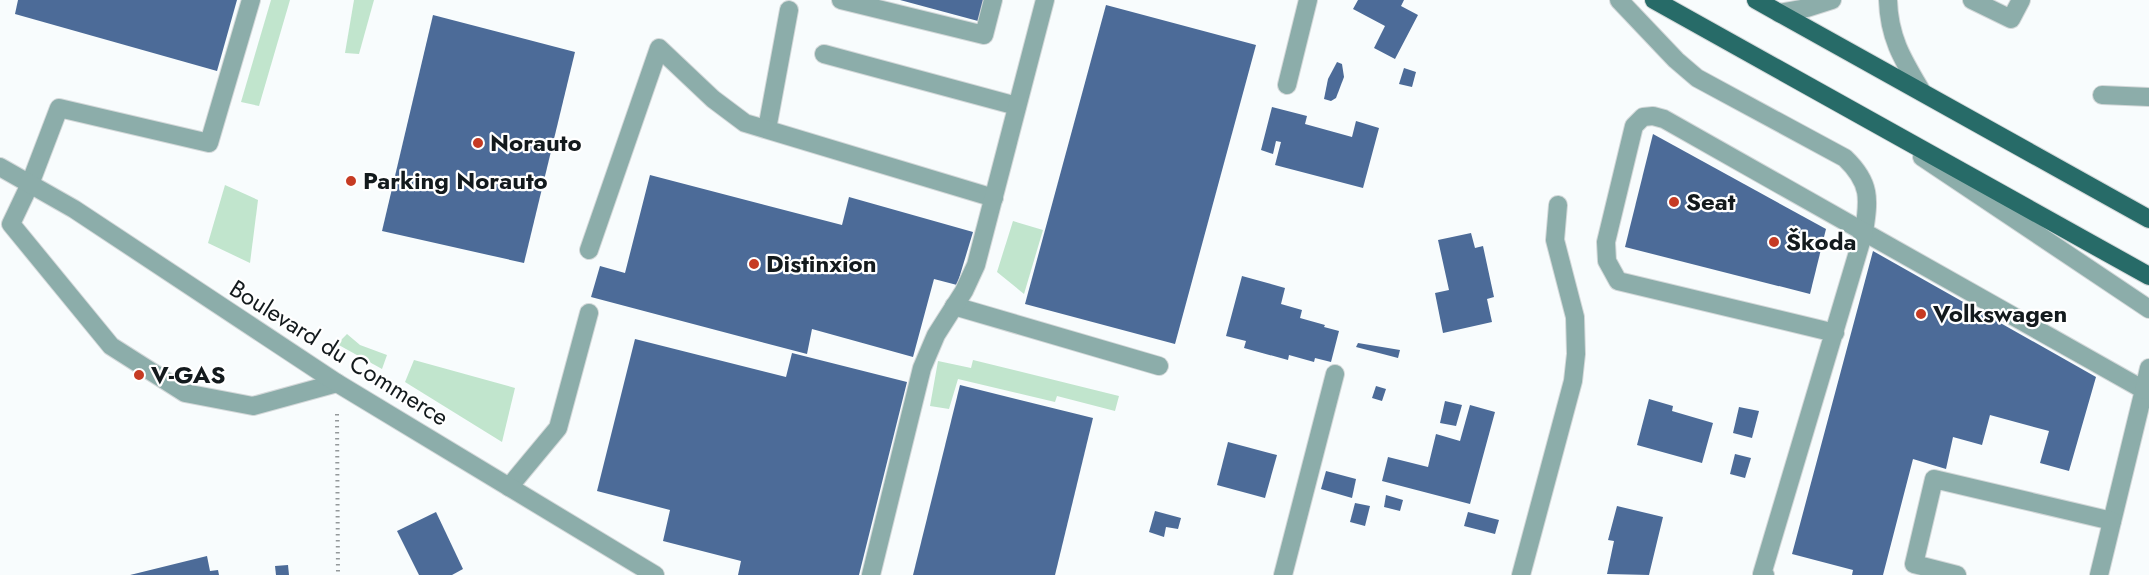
<svg xmlns="http://www.w3.org/2000/svg" width="2149" height="575" font-family="Jost,sans-serif">
<style>
.green{fill:#c1e5cd}
.building{fill:#4c6b98}
.lines{fill:none;stroke-linecap:round;stroke-linejoin:round}
.lane-casing{stroke:#d3d8d9;stroke-width:20}
.street-casing{stroke:#d3d8d9;stroke-width:20}
.primary-casing{stroke:#d3d8d9;stroke-width:20}
.path{stroke:#94999b;stroke-width:4;stroke-dasharray:1.5 4.5;stroke-linecap:butt}
.lane{stroke:#8cadaa;stroke-width:18}
.street{stroke:#8cadaa;stroke-width:18}
.primary{stroke:#276b68;stroke-width:18}
.poi-dot{fill:#c63b23;stroke:#fff;stroke-width:2}
.labels{text-anchor:middle;stroke-width:4.5;stroke-linejoin:round;paint-order:stroke}
.poi-label{font-size:24px;font-weight:bold;fill:#131a1d;stroke:#fff;text-anchor:start}
.street-label{font-size:24px;fill:#131a1d;stroke:#fff}
</style>
<rect width="100%" height="100%" fill="#f8fcfd"/>
<g class="green">
<path d="M271,0H290L259,106L241,102Z"/>
<path d="M354,0H374L359,54L345,53Z"/>
<path d="M225,185L258,200L250,263L208,243Z"/>
<path d="M1013,221L1043,230L1024,294L997,272Z"/>
<path d="M347,334L360,345L387,355L382,369L337,344Z"/>
<path d="M414,360L515,388L502,442L405,382Z"/>
<path d="M973,360L1119,396L1115,411L1057,396L1055,402L958,379L949,409L930,406L938,361L971,368Z"/>
</g>
<g class="building">
<path d="M18,0H237L217,71L15,14Z"/>
<path d="M900,0H984L978,21Z"/>
<path d="M1358,0H1404L1401,6L1418,15L1395,59L1374,48L1385,26L1353,9Z"/>
<path d="M1106,5L1256,45L1175,344L1025,304Z"/>
<path d="M433,15L575,52L524,263L382,231Z"/>
<path d="M1337,62L1342,64L1344,77L1336,98L1331,101L1324,99L1328,79Z"/>
<path d="M1404,68L1416,72L1412,87L1399,84Z"/>
<path d="M1272,107L1307,116L1305,124L1352,137L1356,121L1379,128L1363,188L1275,165L1281,142L1276,141L1273,154L1261,150Z"/>
<path d="M1653,134L1826,229L1810,294L1625,247Z"/>
<path d="M650,175L842,225L849,197L973,232L957,285L934,279L913,357L812,329L807,354L591,297L600,266L625,273Z"/>
<path d="M1471,233L1475,248L1483,246L1494,297L1487,299L1492,322L1443,333L1435,293L1449,290L1438,240Z"/>
<path d="M1873,251L2096,377L2069,471L2040,463L2049,431L1990,415L1982,445L1953,437L1946,469L1913,459L1883,575H1852L1853,570L1792,554Z"/>
<path d="M1242,276L1285,288L1281,304L1302,310L1300,318L1325,325L1324,327L1339,331L1331,362L1315,358L1314,362L1289,355L1288,360L1244,348L1246,341L1226,336Z"/>
<path d="M635,339L786,377L792,353L907,382L859,575H738L741,561L663,541L670,510L597,491Z"/>
<path d="M1358,343L1400,350L1398,358L1356,347Z"/>
<path d="M960,385L1093,418L1055,575H913Z"/>
<path d="M1376,386L1386,389L1382,401L1372,398Z"/>
<path d="M1649,399L1673,406L1672,411L1713,423L1702,463L1637,445Z"/>
<path d="M1445,401L1462,405L1456,426L1440,423Z"/>
<path d="M1470,405L1495,412L1470,504L1382,481L1388,457L1428,467L1436,434L1460,441Z"/>
<path d="M1739,407L1759,411L1752,438L1733,433Z"/>
<path d="M1228,442L1277,455L1265,498L1217,485Z"/>
<path d="M1735,454L1751,458L1745,478L1730,474Z"/>
<path d="M1326,471L1356,479L1352,498L1321,489Z"/>
<path d="M1386,495L1403,500L1400,511L1384,507Z"/>
<path d="M1355,503L1370,506L1365,526L1350,522Z"/>
<path d="M1617,506L1663,517L1649,575L1607,574L1614,541L1608,540Z"/>
<path d="M1155,511L1181,518L1178,529L1166,527L1164,537L1149,532Z"/>
<path d="M436,512L463,569L452,575H419L397,531Z"/>
<path d="M1468,512L1499,520L1495,534L1464,526Z"/>
<path d="M207,556L210,571L218,570L219,575H130Z"/>
<path d="M288,565L289,575H276L275,566Z"/>
</g>
<g class="lines">
<g class="lane-casing">
<g id="lane">
<path d="M251,0L209,143L59,108L30,184L11,224L111,346L185,393L253,406L337,383"/>
<path d="M841,0L984,35L993,0"/>
<path d="M1619,0L1676,60L1697,78L1845,158C1871,183 1869,199 1864,232L2144,390L2099,575"/>
<path d="M1888,0C1889,38 1903,60 1922,92"/>
<path d="M1972,0L2011,19L2021,0"/>
<path d="M1779,13L1807,8L1832,0"/>
<path d="M824,54L1017,106"/>
<path d="M1287,85L1308,0"/>
<path d="M2102,95L2149,97"/>
<path d="M767,129L789,10"/>
<path d="M1922,157L2149,309"/>
<path d="M589,250L659,48L713,99L745,123L994,198"/>
<path d="M954,306L1159,366"/>
<path d="M2144,390L2149,368"/>
<path d="M509,487L558,428L589,313"/>
<path d="M871,575L922,368L936,335L964,291L976,265L1045,0"/>
<path d="M1283,575L1335,374"/>
<path d="M1765,575L1762,574L1864,232L1664,119L1653,116L1643,117L1634,126L1606,242L1607,261L1618,281L1835,333"/>
<path d="M1957,575L1914,564L1934,479L2112,521"/>
</g>
</g>
<g class="street-casing">
<g id="street">
<path d="M0,167L74,209L337,383L655,575"/>
<path d="M1521,575L1573,381L1576,354L1575,317L1555,240L1558,205"/>
</g>
</g>
<g class="primary-casing">
<g id="primary">
<path d="M1654,0L2149,276"/>
<path d="M1756,0L2149,219"/>
</g>
</g>
<path class="path" d="M337,414L338,575"/>
<use href="#lane" class="lane"/>
<use href="#street" class="street"/>
<use href="#primary" class="primary"/>
</g>
<g class="poi-dot">
<circle cx="478" cy="143" r="6"/>
<circle cx="351" cy="181" r="6"/>
<circle cx="1674" cy="202" r="6"/>
<circle cx="1774" cy="242" r="6"/>
<circle cx="754" cy="264" r="6"/>
<circle cx="1921" cy="314" r="6"/>
<circle cx="139" cy="375" r="6"/>
</g>
<g class="labels">
<g class="poi-label">
<text x="490" y="151">Norauto</text>
<text x="363" y="189">Parking Norauto</text>
<text x="1686" y="210">Seat</text>
<text x="1786" y="250">Škoda</text>
<text x="766" y="272">Distinxion</text>
<text x="1933" y="322">Volkswagen</text>
<text x="151" y="383">V-GAS</text>
</g>
<g class="street-label">
<text transform="translate(339 353) rotate(32)" y="8">Boulevard du Commerce</text>
</g>
</g>
</svg>
